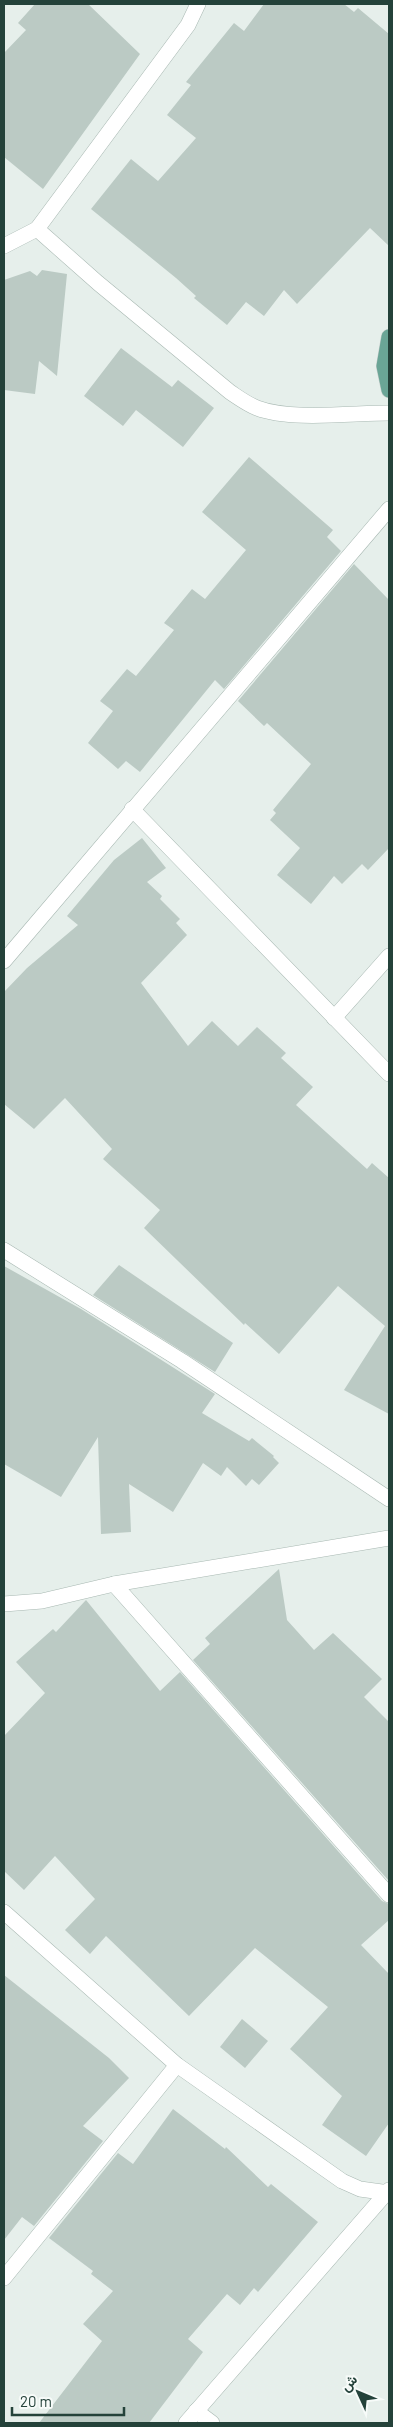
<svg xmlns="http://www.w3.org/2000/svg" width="393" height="2427" font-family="Barlow,Vazirmatn,sans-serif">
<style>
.building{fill:#bbcac4}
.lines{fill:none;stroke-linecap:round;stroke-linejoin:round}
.minor-casing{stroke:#a8b8b2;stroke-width:16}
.major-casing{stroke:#c2cac8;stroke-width:16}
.minor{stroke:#fff;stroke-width:15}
.major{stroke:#6aa596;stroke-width:15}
</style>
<rect width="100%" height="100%" fill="#e6efeb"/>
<g class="building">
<path d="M35,4H88L140,54L43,189L4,157V53L26,30L18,23Z"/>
<path d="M264,4H344L354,12L358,8L389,34V246L370,228L297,304L284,290L264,316L246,302L227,325L194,298L196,296L176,278L91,209L131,159L158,181L196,138L167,115L191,85L186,82L234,23L244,31Z"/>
<path d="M42,270L67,274L57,376L39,361L35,394L4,390V280L30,271L37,276Z"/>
<path d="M121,348L172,387L178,380L214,408L183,447L136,410L123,426L84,396Z"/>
<path d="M249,457L333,530L327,537L341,551L224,689L215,680L140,772L126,761L118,769L88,743L113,711L100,701L127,669L136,676L174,630L164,623L192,589L205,599L246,550L202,512Z"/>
<path d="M354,564L389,600V848L368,870L362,864L342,884L334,876L311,904L277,875L300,848L270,820L276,813L273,810L311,764L267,723L264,726L238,701Z"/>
<path d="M142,838L166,868L147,882L162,896L160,899L180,919L176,923L187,935L141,983L188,1046L212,1021L238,1046L257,1027L286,1053L281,1058L313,1087L296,1105L367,1169L372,1163L389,1178V1414L344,1390L385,1326L338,1286L279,1354L245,1323L244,1325L144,1228L160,1210L103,1159L112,1149L65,1098L34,1129L4,1104V992L27,968L78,925L67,916L114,860Z"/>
<path d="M119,1265L233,1343L215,1372L93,1295Z"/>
<path d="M4,1266L81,1309L215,1394L202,1413L249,1441L252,1438L274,1456L273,1457L279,1463L259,1485L252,1479L246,1486L227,1467L221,1476L203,1463L173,1512L129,1484L131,1532L101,1534L98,1437L61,1497L4,1464Z"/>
<path d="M279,1569L287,1620L314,1650L333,1633L382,1679L364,1697L389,1722V1881L193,1660L210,1644L205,1638Z"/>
<path d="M86,1600L160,1691L180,1672L382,1901L389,1904V1920L361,1945L389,1974V2123L366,2156L322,2125L342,2096L290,2049L328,2007L255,1948L189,2016L106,1936L90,1954L65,1930L95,1899L55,1856L24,1890L4,1871V1736L45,1693L16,1662L53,1629L56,1632Z"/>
<path d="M4,1975L109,2058L129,2078L83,2126L103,2141L34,2226L22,2217L4,2240Z"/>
<path d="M242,2019L268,2041L245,2068L220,2047Z"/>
<path d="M173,2109L225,2149L226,2147L268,2187L271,2184L318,2222L258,2292L254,2288L240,2305L227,2294L188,2339L203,2352L149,2423H39L102,2341L83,2324L113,2291L91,2274L93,2271L49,2238L118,2153L133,2164Z"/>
</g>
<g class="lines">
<g class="minor-casing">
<g id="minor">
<path d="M37,229L188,25L198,4"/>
<path d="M4,246L37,229L98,283L230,392C239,398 247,404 257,408C291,421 352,413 389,413"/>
<path d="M132,809L389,1074"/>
<path d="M4,961L389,509"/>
<path d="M334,1018L389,956"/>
<path d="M4,1250L182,1361L389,1499"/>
<path d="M114,1584L389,1895"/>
<path d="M4,1604L42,1601L114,1584L389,1538"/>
<path d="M4,1912L177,2065L342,2181L360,2189L389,2193"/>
<path d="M4,2278L177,2065"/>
<path d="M196,2411L212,2423"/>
<path d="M186,2423L389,2190"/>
</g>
</g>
<g class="major-casing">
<path id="major" d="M389,337L384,366L389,390"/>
</g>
<use href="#minor" class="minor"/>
<use href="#major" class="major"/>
</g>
<rect width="393" height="2427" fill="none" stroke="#24423a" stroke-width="10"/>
<g transform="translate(358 2392) rotate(314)" stroke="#f7fbf9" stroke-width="4" paint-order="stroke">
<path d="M0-4L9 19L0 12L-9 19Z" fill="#24423a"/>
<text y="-8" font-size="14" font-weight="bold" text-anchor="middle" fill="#24423a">ش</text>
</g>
<path d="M12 2407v8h112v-8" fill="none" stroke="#24423a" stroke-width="2.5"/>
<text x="20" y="2407" font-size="15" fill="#24423a" stroke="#f7fbf9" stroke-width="4" paint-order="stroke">20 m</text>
</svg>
